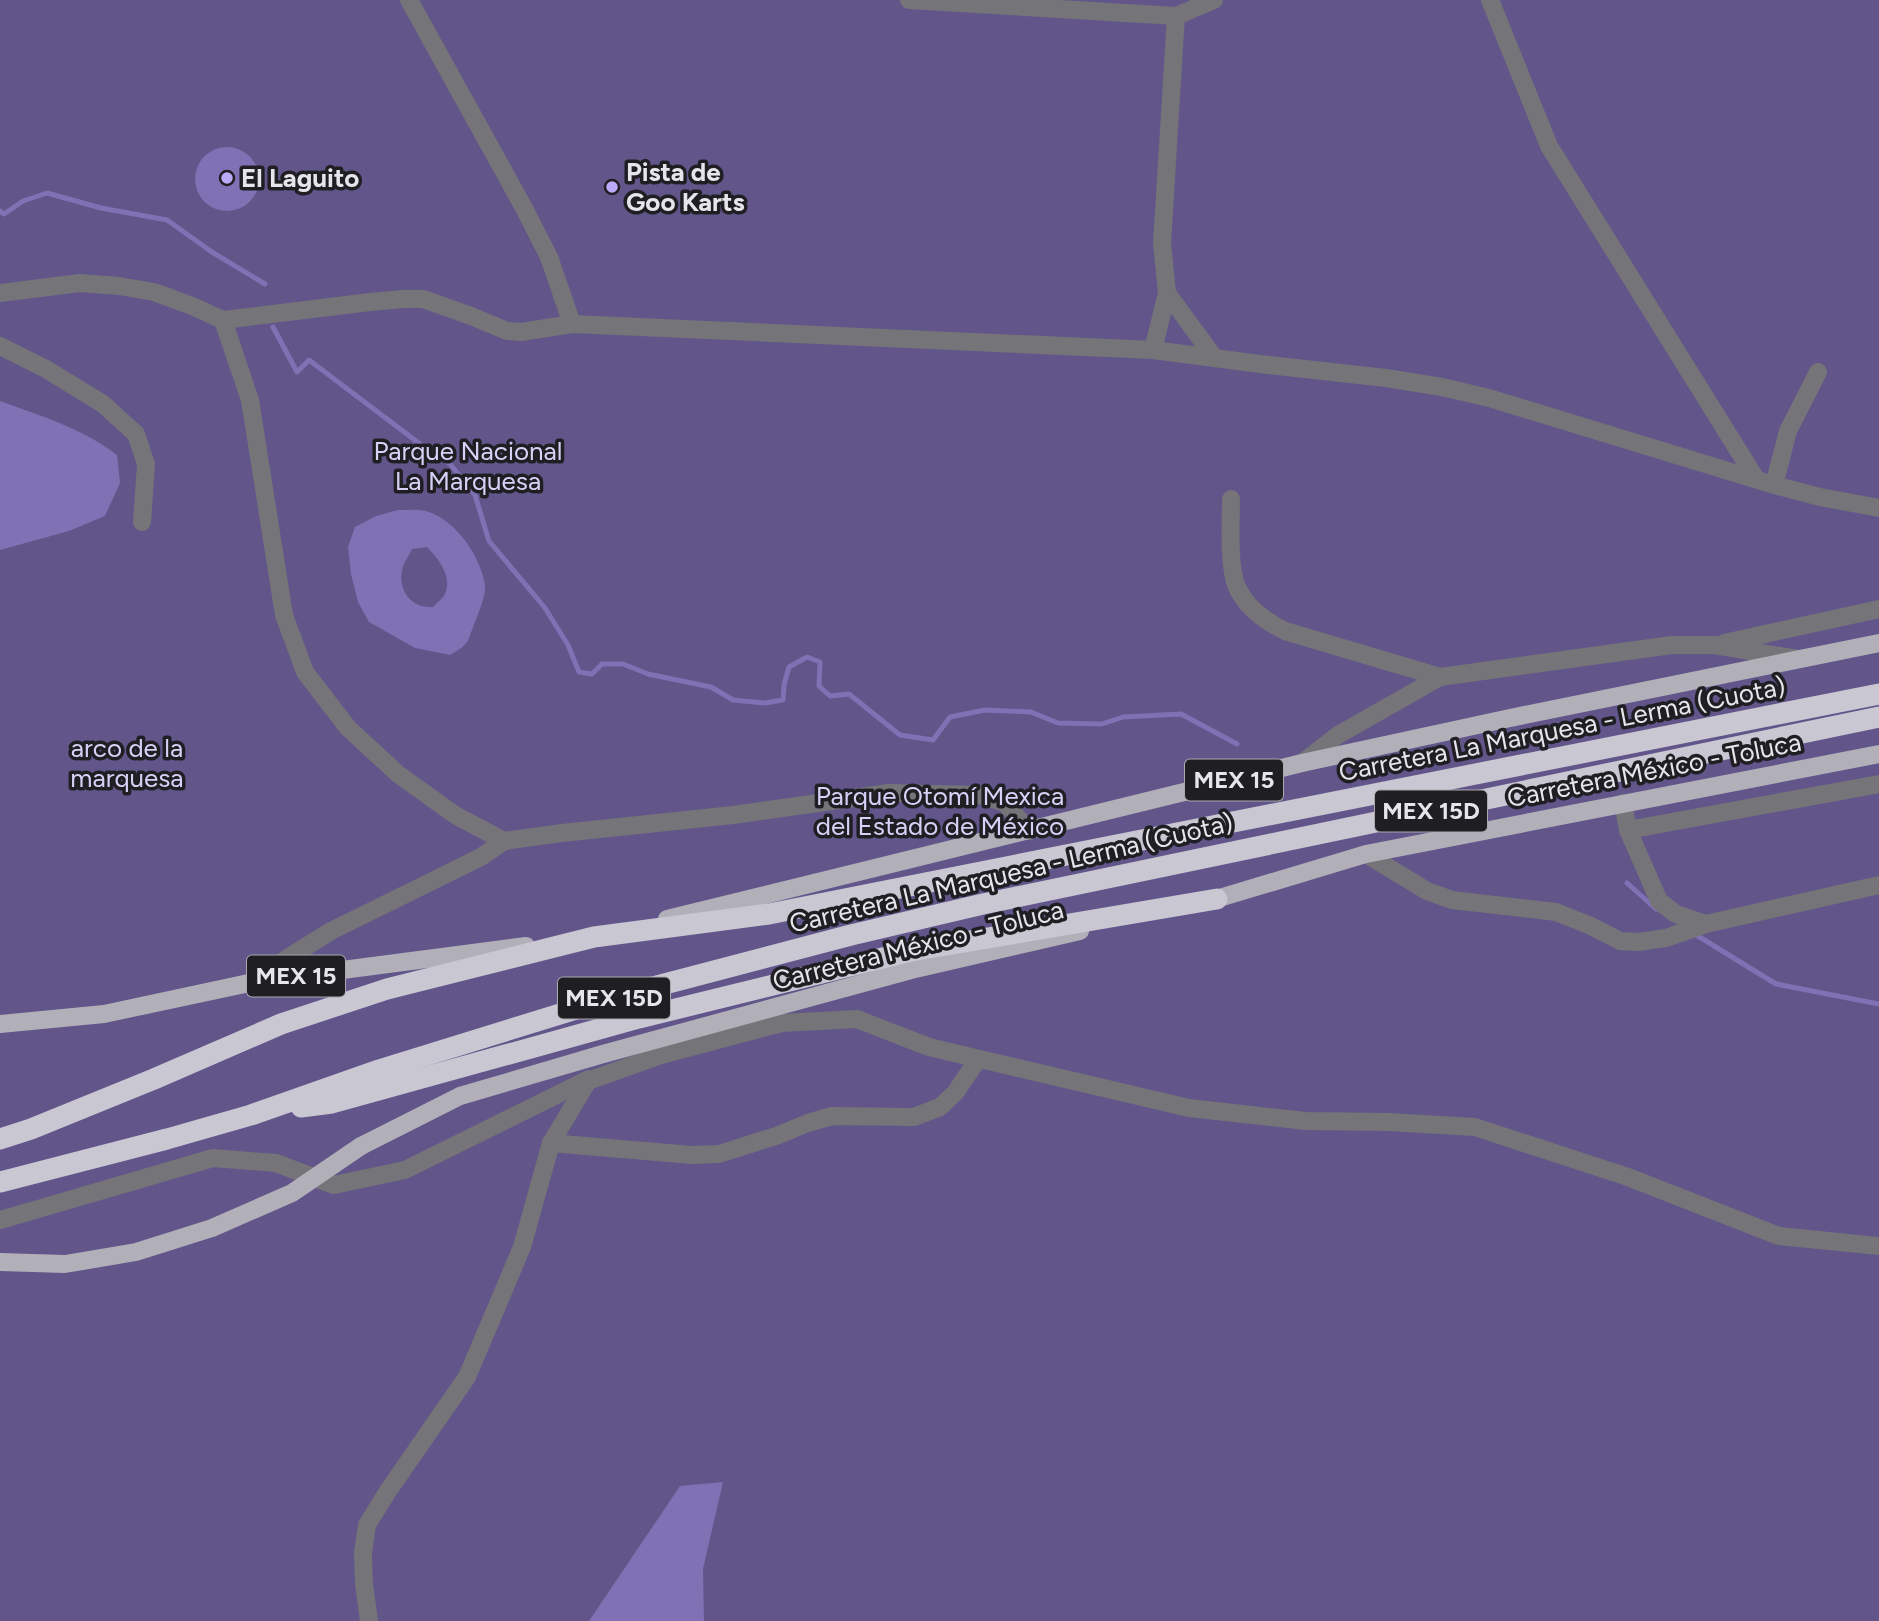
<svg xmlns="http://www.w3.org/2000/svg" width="1879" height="1621" font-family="Figtree,sans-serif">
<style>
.green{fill:#61558a}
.water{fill:#7f71b3;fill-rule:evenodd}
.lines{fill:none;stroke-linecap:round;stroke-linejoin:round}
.stream{stroke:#7f71b3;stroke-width:5}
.minor{stroke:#757479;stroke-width:18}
.major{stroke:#b1b0b9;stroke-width:18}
.highway{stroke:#c8c7d2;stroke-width:21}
.major-bridge{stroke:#b1b0b9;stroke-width:18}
.poi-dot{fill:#baaaf7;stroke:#1f1f23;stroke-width:2.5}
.labels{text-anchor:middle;stroke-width:7;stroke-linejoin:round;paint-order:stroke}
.shield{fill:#1f1f23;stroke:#aaaaaf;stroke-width:2}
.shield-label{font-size:24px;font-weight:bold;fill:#e6e5eb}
.poi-label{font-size:26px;font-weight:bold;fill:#e6e5eb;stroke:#1f1f23;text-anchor:start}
.park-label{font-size:26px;fill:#d8d1f7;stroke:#1f1f23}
.street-label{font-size:26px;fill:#e6e5eb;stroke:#1f1f23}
</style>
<rect width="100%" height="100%" fill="#38373f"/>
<rect class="green" x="0" y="0" width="1879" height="1621"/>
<g class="water">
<circle cx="227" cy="179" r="32"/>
<path d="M0,401C41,416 82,428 117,455L120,483L105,516L69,531L0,550Z"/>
<path d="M398,510C407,510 417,509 426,511C456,520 480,555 485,585C486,595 479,612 475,622C467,642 470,644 450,655L415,648L369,622L358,602L351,574L348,547L355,527L376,516ZM427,547C438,558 453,577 445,594C443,598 437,603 433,607C409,609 395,586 404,564C406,559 410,554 412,549Z"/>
<path d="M723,1482L703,1569L704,1621H589L680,1486Z"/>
</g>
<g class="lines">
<g class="stream">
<path d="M0,211L4,214L23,201L47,193L101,208L167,220L212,252L265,284"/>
<path d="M273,327L297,372L309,360L420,444L450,464L475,495L489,541L545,608L568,645L579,672L592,674L602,664H623L648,674L711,687L733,700L765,703L783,700L784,685L789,667L807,657L820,662L819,686L830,696L849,694L900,735L933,740L950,717L985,710L1031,712L1058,723L1102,724L1123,717L1181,714L1237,744"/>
<path d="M1627,883L1656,909"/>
<path d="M1693,933L1776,984L1879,1004"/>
</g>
<g class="minor">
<path d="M409,0L524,208L549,257L572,324"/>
<path d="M909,0L1176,16L1214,0"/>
<path d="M1490,0L1549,146L1756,479"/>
<path d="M0,293L80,283L119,286L154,292L192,306L223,320L370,302L404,299H423L471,316L507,331L521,332L572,324L1153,350L1260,364L1386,378L1442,387L1489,398L1774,485L1820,497L1879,508"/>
<path d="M1167,293L1214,357"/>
<path d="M223,320L250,400L284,615L305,672L348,728L398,774L455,815L504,841"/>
<path d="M0,346L46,369L103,404L136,434L146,464L142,522"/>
<path d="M1153,350L1167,293L1162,243L1176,16"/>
<path d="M1774,485L1788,431L1818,372"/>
<path d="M1231,499C1231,522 1228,567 1237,587C1246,608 1265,621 1285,631L1440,677"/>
<path d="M1724,643L1879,609"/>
<path d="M1302,763L1338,735L1440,677L1672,645H1714L1798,659"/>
<path d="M1623,803L1628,830L1659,901L1676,914L1706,924L1879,885"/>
<path d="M1628,830L1879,784"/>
<path d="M1366,854L1427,891L1452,900L1556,912L1591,926L1620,941L1638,942L1666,938L1706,924"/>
<path d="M258,981L286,959L331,931L481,857L504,841L562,833L733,815L889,793L980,795L1005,803L1029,831"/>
<path d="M551,1143L692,1155L719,1154L776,1136L808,1123L832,1116L914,1117L940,1107L955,1093L978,1059"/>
<path d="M0,1220L213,1158L276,1163L334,1185L405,1170L589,1079"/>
<path d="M369,1621L364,1584L363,1553L367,1525L388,1491L467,1377L522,1247L551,1143L588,1081L661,1055L782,1023L857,1019L929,1047L1189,1108L1306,1121L1389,1122L1475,1127L1628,1177L1779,1236L1879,1246"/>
</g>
<g class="major">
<path d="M1206,902L1366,854L1879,754"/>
<path d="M667,919L1302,763L1510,718L1879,643"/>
<path d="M0,1024L104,1014L258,981L526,946"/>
<path d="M361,1146L460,1096L603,1054L911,970L1080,931"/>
</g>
<g class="highway">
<path d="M301,1107L332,1103L639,1018L911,951L1217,899"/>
<path d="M0,1139L31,1129L154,1079L281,1024L387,989L594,937L769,914L1879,694"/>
<path d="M0,1182L167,1139L251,1115L379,1070L615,997L851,935L983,904L1879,717"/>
</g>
<path class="major-bridge" d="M0,1262L65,1264L136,1252L212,1228L292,1193L361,1146"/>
</g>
<g class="poi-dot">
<circle cx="227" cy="178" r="7"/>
<circle cx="612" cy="187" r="7"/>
</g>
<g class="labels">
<g class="shield">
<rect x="1185" y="759.5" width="98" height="41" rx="5"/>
<rect x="1375" y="790.5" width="112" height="41" rx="5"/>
<rect x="247" y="955.5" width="98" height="41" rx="5"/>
<rect x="558" y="977.5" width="112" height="41" rx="5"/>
</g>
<g class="shield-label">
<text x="1234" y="788">MEX 15</text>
<text x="1431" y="819">MEX 15D</text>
<text x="296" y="984">MEX 15</text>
<text x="614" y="1006">MEX 15D</text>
</g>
<g class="poi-label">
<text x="626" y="181">Pista de<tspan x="626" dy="30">Goo Karts</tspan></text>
<text x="241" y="187">El Laguito</text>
</g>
<g class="park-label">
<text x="468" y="460">Parque Nacional<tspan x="468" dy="30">La Marquesa</tspan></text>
<text x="127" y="757">arco de la<tspan x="127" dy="30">marquesa</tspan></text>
<text x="940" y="805">Parque Otomí Mexica<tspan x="940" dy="30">del Estado de México</tspan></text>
</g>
<g class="street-label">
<text transform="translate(1562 729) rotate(-11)" y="9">Carretera La Marquesa - Lerma (Cuota)</text>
<text transform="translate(1654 770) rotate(-11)" y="9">Carretera México - Toluca</text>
<text transform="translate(1011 873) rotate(-13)" y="9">Carretera La Marquesa - Lerma (Cuota)</text>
<text transform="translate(918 945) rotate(-14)" y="9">Carretera México - Toluca</text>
</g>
</g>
</svg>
